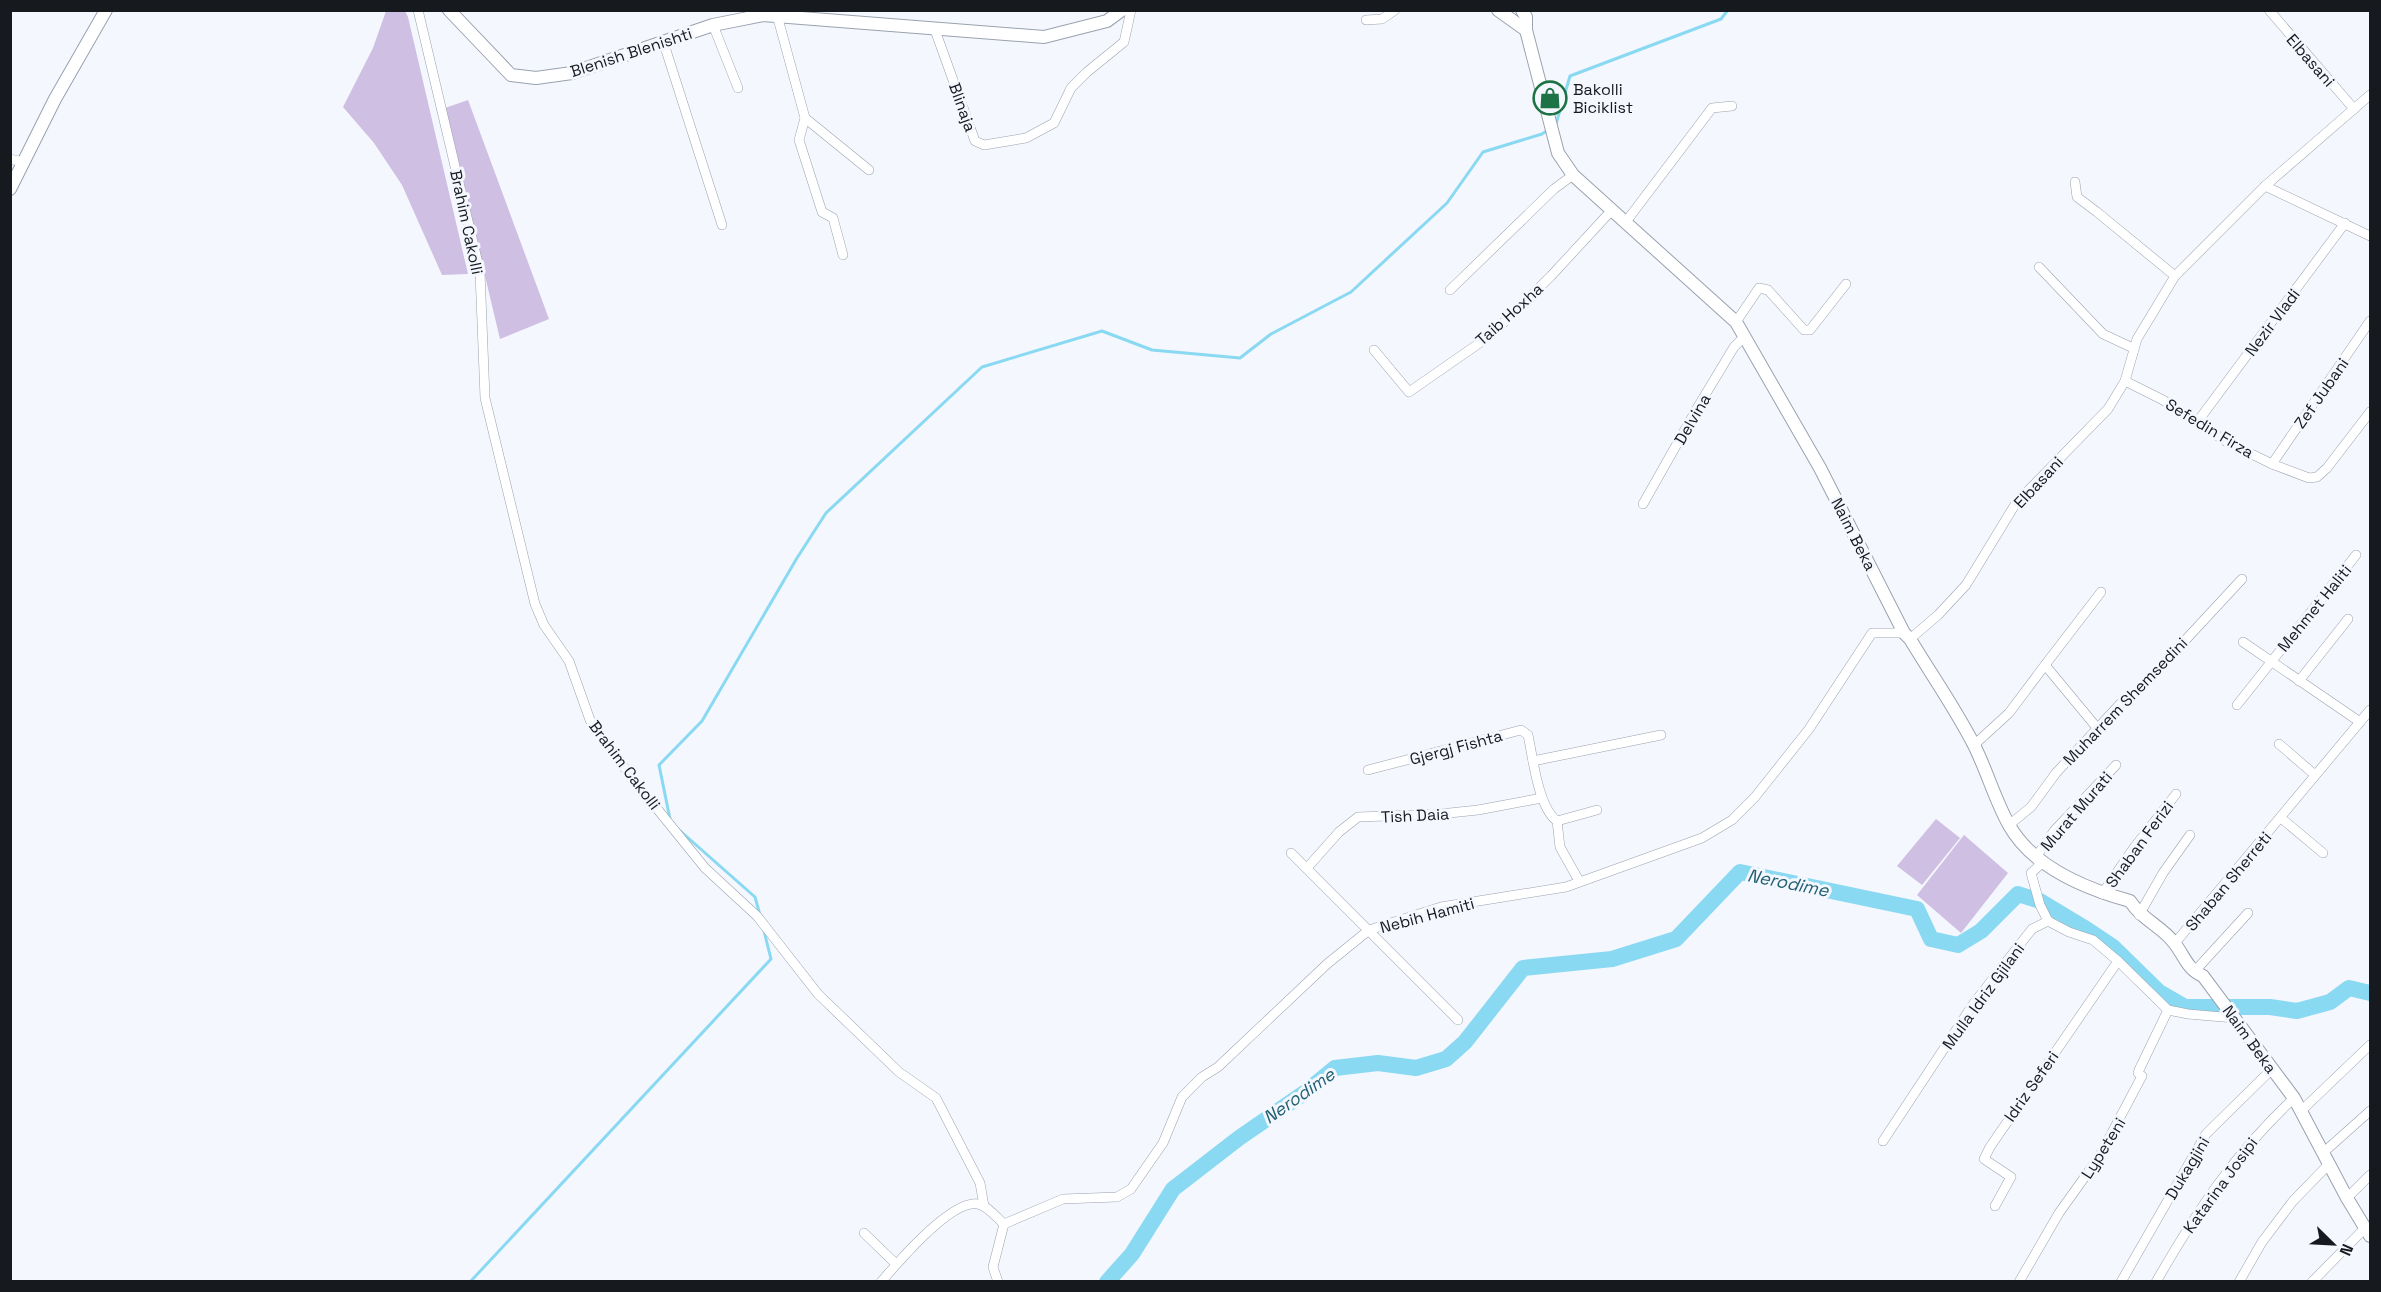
<svg xmlns="http://www.w3.org/2000/svg" width="2381" height="1292" font-family="'Space Grotesk',sans-serif">
<style>
.green{fill:#cfbfe3}
.lines{fill:none;stroke-linecap:round;stroke-linejoin:round}
.stream{stroke:#89d9f2;stroke-width:3}
.river{stroke:#89d9f2;stroke-width:16}
.minor-casing{stroke:#9aa2af;stroke-width:10}
.tertiary-casing{stroke:#9aa2af;stroke-width:14}
.minor{stroke:#fff;stroke-width:9}
.tertiary{stroke:#fff;stroke-width:12}
.labels{text-anchor:middle;stroke-width:6;stroke-linejoin:round;paint-order:stroke}
.street-label{font-size:16px;fill:#16191e;stroke:#f4f7fd}
.poi-label{font-size:16px;fill:#16191e;stroke:#f4f7fd;text-anchor:start}
.water-label{font-size:18px;font-style:italic;fill:#216172;stroke:#f4f7fd}
</style>
<rect width="100%" height="100%" fill="#f4f7fd"/>
<g class="green">
<path d="M386,11H405L408,17L468,274L442,275L402,185L374,143L343,107L373,48Z"/>
<path d="M468,100L549,319L500,339L445,108Z"/>
<path d="M1936,819L1960,838L1922,885L1897,866Z"/>
<path d="M1964,835L2008,873L1961,933L1917,895Z"/>
</g>
<g class="lines">
<g class="stream">
<path d="M1554,126L1556,124L1570,76L1721,19L1728,10"/>
<path d="M670,819L659,765L702,721L797,558L826,513L982,367L1102,331L1152,350L1240,358L1271,334L1351,292L1447,203L1483,152L1542,134L1548,130"/>
<path d="M678,829L755,897L760,915"/>
<path d="M470,1282L771,959L764,931"/>
</g>
<path class="river" d="M1107,1282L1132,1254L1173,1189L1239,1138L1307,1091L1335,1068L1378,1063L1416,1068L1446,1059L1465,1042L1523,968L1612,959L1676,939L1740,872L1917,909L1931,939L1958,945L1981,931L2018,894L2040,901L2083,927L2113,947L2159,992L2185,1007H2270L2297,1011L2330,1002L2349,988L2370,993"/>
<g class="minor-casing">
<g id="minor">
<path d="M418,10L480,272L485,398L535,604L544,625L569,661L590,720L629,774L705,868L757,916L818,994L899,1072L936,1098L980,1183L984,1206"/>
<path d="M2269,10L2354,109"/>
<path d="M777,15L805,118L799,140L822,212L833,218L843,255"/>
<path d="M1366,20L1382,19L1395,10"/>
<path d="M713,25L738,88"/>
<path d="M935,30L975,141L984,145L1026,138L1054,123L1071,88L1087,72L1124,42L1131,10"/>
<path d="M664,44L722,225"/>
<path d="M805,118L869,170"/>
<path d="M10,159L23,162"/>
<path d="M2075,182L2077,197L2097,212L2175,276"/>
<path d="M2265,186L2370,236"/>
<path d="M1625,223L1712,108L1732,106"/>
<path d="M2039,267L2103,334L2133,348"/>
<path d="M1450,290L1554,189L1573,175"/>
<path d="M1736,322L1759,288L1768,290L1804,330H1810L1846,284"/>
<path d="M1374,350L1409,392L1491,335L1551,276L1611,211"/>
<path d="M2125,381L2163,400L2227,442L2272,464L2309,478L2317,477L2327,468L2370,412"/>
<path d="M2198,421L2345,223"/>
<path d="M2272,464L2370,321"/>
<path d="M1643,504L1699,405L1734,347L1745,336"/>
<path d="M1910,639L1938,615L1966,585L2016,503L2108,409L2125,381L2137,339L2175,276L2265,186L2370,95"/>
<path d="M2243,642L2360,722"/>
<path d="M2045,665L2101,592"/>
<path d="M2299,681L2348,619"/>
<path d="M2237,705L2356,555"/>
<path d="M2279,744L2315,775"/>
<path d="M1974,745L2009,713L2045,665L2098,729"/>
<path d="M1533,761L1661,735"/>
<path d="M1368,770L1521,730L1528,735C1533,758 1538,807 1557,821L1560,847L1579,881"/>
<path d="M2281,818L2323,853"/>
<path d="M1557,821L1597,810"/>
<path d="M2009,825L2031,807L2056,773L2121,703L2139,690L2242,579"/>
<path d="M1291,853L1458,1020"/>
<path d="M1307,868L1339,832L1358,817L1440,814L1478,810L1542,798"/>
<path d="M2102,894L2133,849L2176,794"/>
<path d="M2139,915L2163,873L2190,835"/>
<path d="M2048,921L2040,905L2031,873L2040,865L2036,857L2054,831L2116,765"/>
<path d="M2175,943L2370,710"/>
<path d="M2194,972L2248,913"/>
<path d="M2301,1111L2370,1045"/>
<path d="M1883,1141L1974,1003L2032,929L2048,921L2069,932L2093,940L2118,961L2168,1010L2188,1014L2234,1018"/>
<path d="M2324,1152L2370,1111"/>
<path d="M2347,1198L2370,1175"/>
<path d="M1995,1206L2011,1177L1984,1159L1990,1147L2118,961"/>
<path d="M1004,1224L1063,1199L1117,1197L1131,1189L1163,1143L1182,1097L1202,1077L1218,1067L1327,964L1369,930L1441,907L1566,887L1702,838L1732,820L1755,797L1809,729L1872,633H1904"/>
<path d="M864,1233L896,1264"/>
<path d="M881,1282C898,1262 952,1199 978,1204C988,1206 997,1218 1004,1224L993,1267L998,1282"/>
<path d="M2019,1282L2059,1213L2099,1157L2142,1076L2138,1073L2139,1070L2168,1010"/>
<path d="M2121,1282L2206,1134L2272,1069"/>
<path d="M2156,1282C2197,1211 2234,1154 2294,1098"/>
<path d="M2239,1282L2262,1242L2293,1201L2329,1164"/>
<path d="M2312,1282L2365,1228"/>
</g>
</g>
<g class="tertiary-casing">
<g id="tertiary">
<path d="M449,10L511,75L536,78L572,73L713,25L763,15L1044,37L1107,21L1122,10"/>
<path d="M1498,10L1526,30"/>
<path d="M1522,10L1526,17V30L1558,153L1573,175L1736,322L1820,468L1904,633L1910,639C1931,674 1955,708 1974,745C1987,771 1995,800 2009,825C2033,868 2086,889 2130,901C2143,921 2162,926 2175,944C2185,957 2187,969 2203,976L2294,1098L2347,1198L2370,1236"/>
<path d="M10,189L55,99L106,10"/>
</g>
</g>
<use href="#minor" class="minor"/>
<use href="#tertiary" class="tertiary"/>
</g>
<defs>
<g id="shop-ring" transform="scale(1.725)"><circle r="9.5" fill="#f4f7fd" stroke="#1e7346" stroke-width="1.5"/><path d="M-5-2.5h2.3a2.7 3.5 0 0 1 5.4 0H5L5.5 6h-11ZM-1.5-2.5h3a1.5 2.3 0 0 0-3 0Z" fill="#1e7346"/></g>
</defs>
<g fill-rule="evenodd">
<use href="#shop-ring" x="1550" y="98"/>
</g>
<g class="labels">
<g class="street-label">
<text transform="translate(631 52) rotate(-18)" y="6">Blenish Blenishti</text>
<text transform="translate(2311 60) rotate(49)" y="6">Elbasani</text>
<text transform="translate(963 107) rotate(70)" y="6">Blinaja</text>
<text transform="translate(467 222) rotate(78)" y="6">Brahim Cakolli</text>
<text transform="translate(1509 314) rotate(-42)" y="6">Taib Hoxha</text>
<text transform="translate(2272 322) rotate(-53)" y="6">Nezir Vladi</text>
<text transform="translate(2321 393) rotate(-55)" y="6">Zef Jubani</text>
<text transform="translate(1692 419) rotate(-60)" y="6">Delvina</text>
<text transform="translate(2210 428) rotate(31)" y="6">Sefedin Firza</text>
<text transform="translate(2038 482) rotate(-47)" y="6">Elbasani</text>
<text transform="translate(1854 534) rotate(63)" y="6">Naim Beka</text>
<text transform="translate(2314 608) rotate(-51)" y="6">Mehmet Haliti</text>
<text transform="translate(2125 701) rotate(-46)" y="6">Muharrem Shemsedini</text>
<text transform="translate(1456 747) rotate(-15)" y="6">Gjergj Fishta</text>
<text transform="translate(625 765) rotate(53)" y="6">Brahim Cakolli</text>
<text transform="translate(2076 811) rotate(-49)" y="6">Murat Murati</text>
<text transform="translate(1415 815) rotate(-3)" y="6">Tish Daia</text>
<text transform="translate(2139 844) rotate(-54)" y="6">Shaban Ferizi</text>
<text transform="translate(2228 881) rotate(-50)" y="6">Shaban Sherreti</text>
<text transform="translate(1427 915) rotate(-15)" y="6">Nebih Hamiti</text>
<text transform="translate(1983 996) rotate(-54)" y="6">Mulla Idriz Gjilani</text>
<text transform="translate(2250 1039) rotate(54)" y="6">Naim Beka</text>
<text transform="translate(2031 1086) rotate(-55)" y="6">Idriz Seferi</text>
<text transform="translate(2103 1148) rotate(-58)" y="6">Lypeteni</text>
<text transform="translate(2187 1168) rotate(-59)" y="6">Dukagjini</text>
<text transform="translate(2220 1185) rotate(-54)" y="6">Katarina Josipi</text>
</g>
<g class="poi-label">
<text x="1573" y="95">Bakolli<tspan x="1573" dy="18">Biciklist</tspan></text>
</g>
<g class="water-label">
<text transform="translate(1788 883) rotate(11)" y="6">Nerodime</text>
<text transform="translate(1299 1096) rotate(-35)" y="6">Nerodime</text>
</g>
</g>
<rect width="2381" height="1292" fill="none" stroke="#16191e" stroke-width="24"/>
<g transform="translate(2333 1244) rotate(114)" stroke="#f4f7fd" stroke-width="4.5" paint-order="stroke">
<path d="M0-4.5L10 22L0 15L-10 22Z" fill="#16191e"/>
<text y="-9" font-size="16" font-weight="bold" text-anchor="middle" fill="#16191e">N</text>
</g>
</svg>
